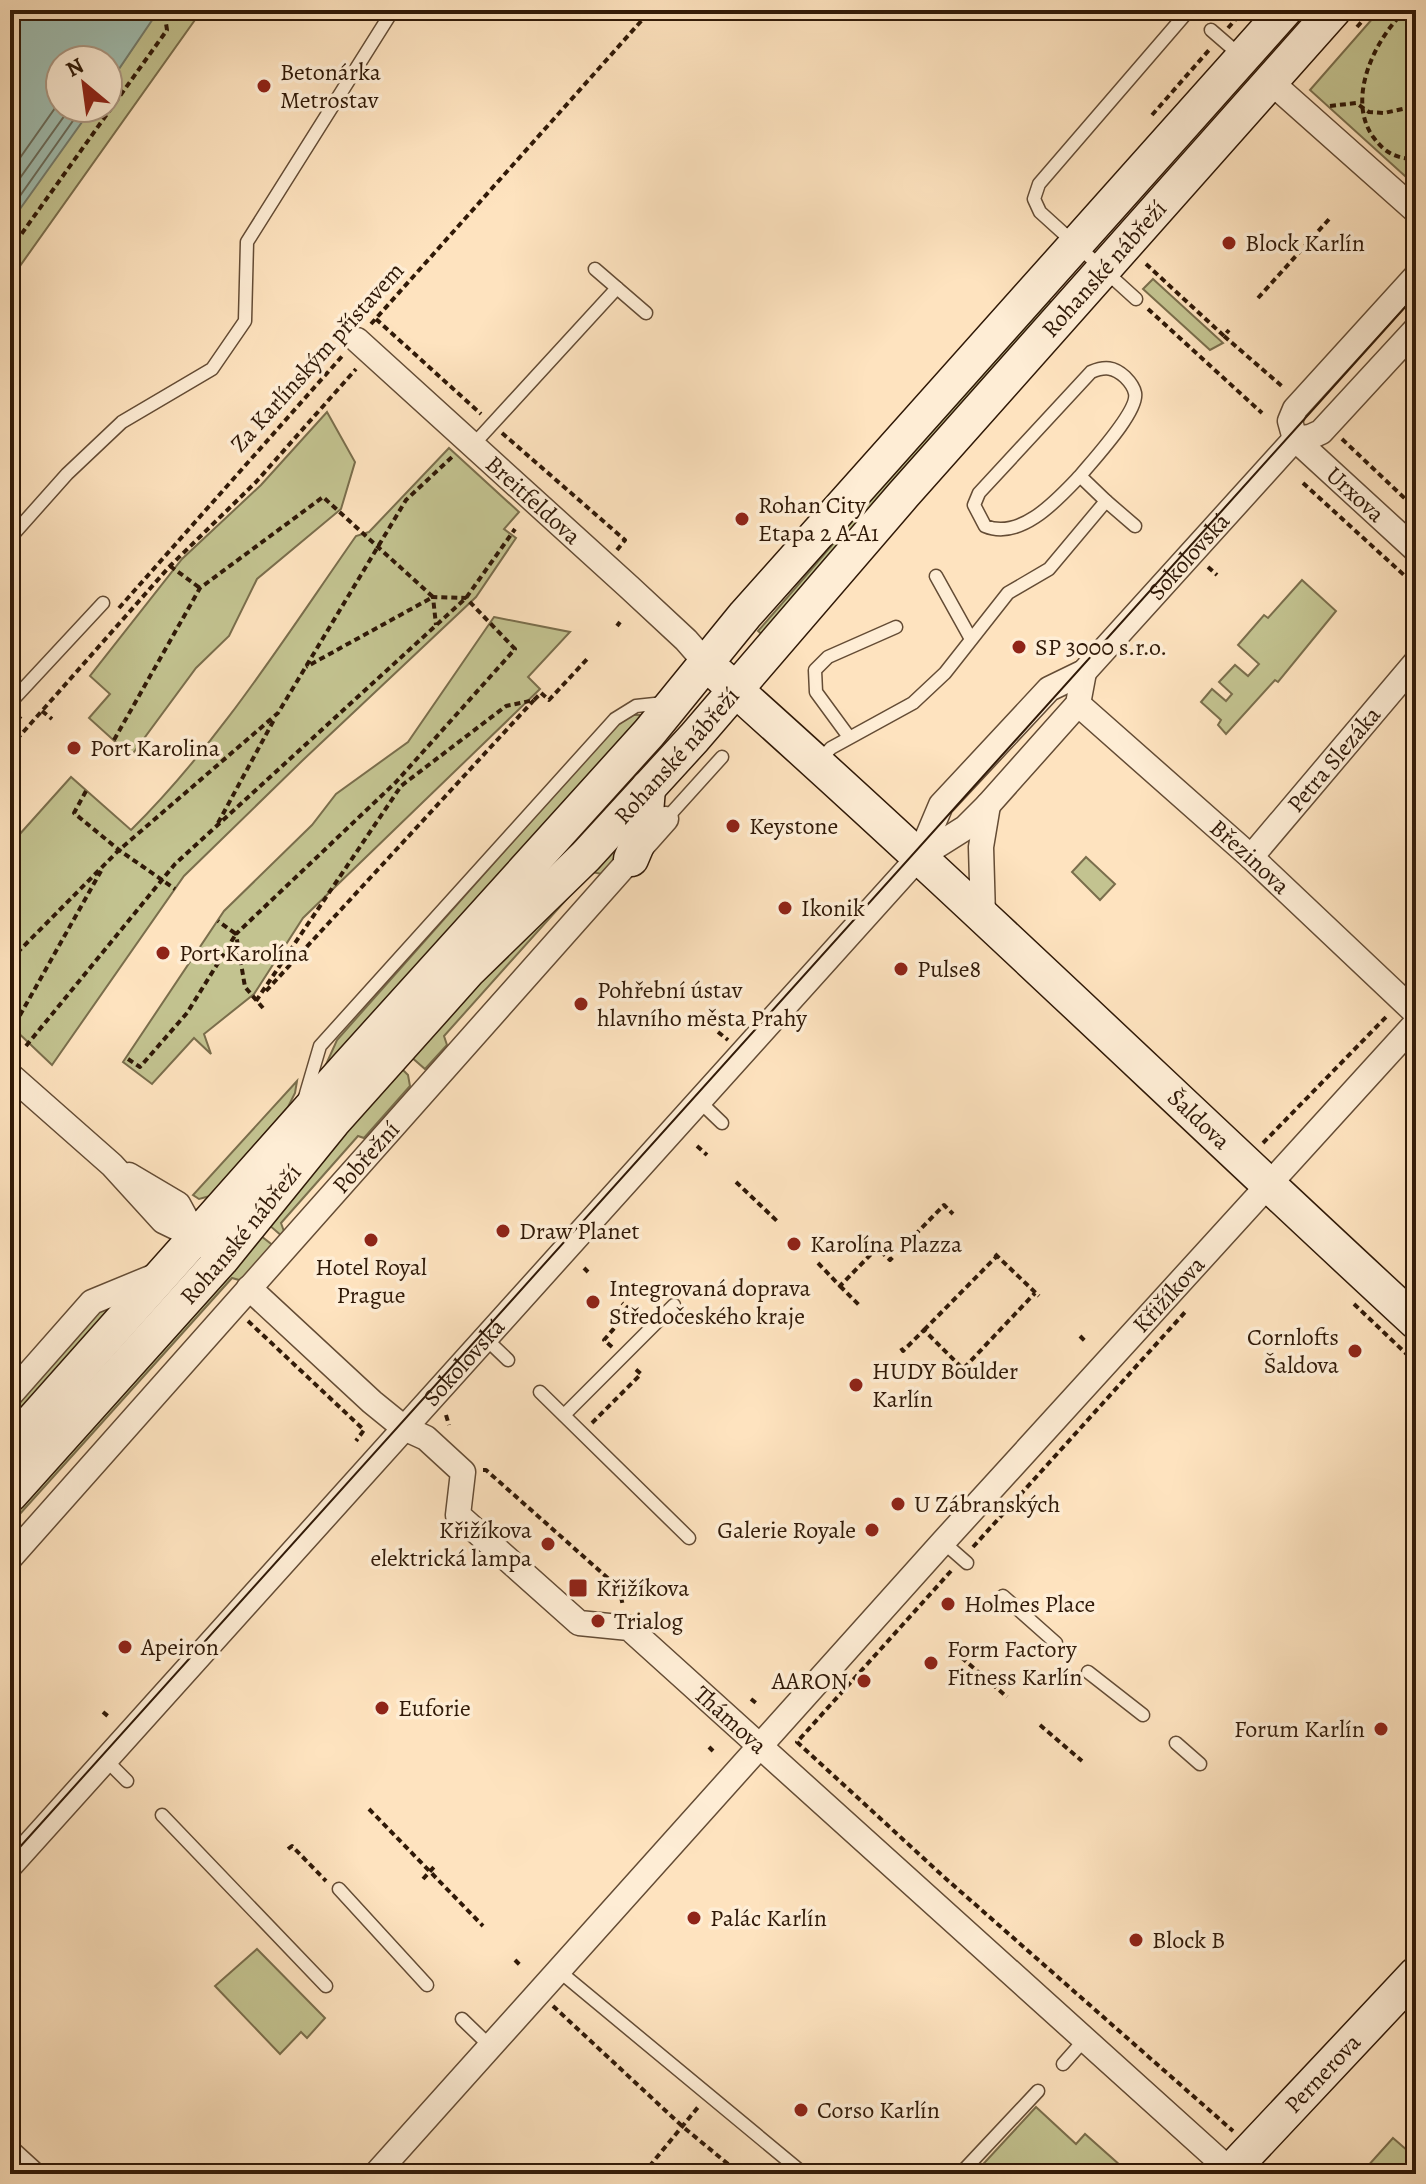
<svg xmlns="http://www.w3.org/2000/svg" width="1426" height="2184" font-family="Alegreya,serif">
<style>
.green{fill:#c3c390;stroke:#7a6e4c;stroke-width:2}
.water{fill:#a0beb1;stroke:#737c6d;stroke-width:2}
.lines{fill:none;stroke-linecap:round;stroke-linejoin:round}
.shore{stroke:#686c5c;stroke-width:2}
.lane-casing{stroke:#644c35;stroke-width:15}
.street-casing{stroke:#644c35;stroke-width:27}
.secondary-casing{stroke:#301907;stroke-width:37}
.path{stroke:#301907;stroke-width:4;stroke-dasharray:6 4;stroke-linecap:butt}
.lane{stroke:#feedd5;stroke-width:12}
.street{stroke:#feedd5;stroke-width:24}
.secondary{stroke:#feedd5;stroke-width:34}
.tram{stroke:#301907;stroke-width:2}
.path-bridge{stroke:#301907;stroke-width:4;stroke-dasharray:6 4;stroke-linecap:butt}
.poi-dot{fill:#8f2418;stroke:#feedd5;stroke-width:3}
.labels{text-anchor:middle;stroke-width:7;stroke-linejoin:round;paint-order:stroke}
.poi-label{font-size:24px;fill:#301907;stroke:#feedd5;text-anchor:start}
.street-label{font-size:24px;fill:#301907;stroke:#feedd5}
</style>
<rect width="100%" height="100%" fill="#fee3bf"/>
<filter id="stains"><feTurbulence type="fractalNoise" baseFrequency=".0025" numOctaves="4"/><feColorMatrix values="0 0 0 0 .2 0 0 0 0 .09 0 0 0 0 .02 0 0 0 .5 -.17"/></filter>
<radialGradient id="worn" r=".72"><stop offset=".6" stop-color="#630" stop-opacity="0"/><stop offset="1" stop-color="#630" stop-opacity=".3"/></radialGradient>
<g class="green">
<path d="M158,10H202L10,280V221L91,108H108V85Z"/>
<path d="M1380,10H1416V186L1310,90Z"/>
<path d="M1153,279L1223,343L1210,350L1143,289Z"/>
<path d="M1043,295L1056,307L766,638L758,631C855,521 947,406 1043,295Z"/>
<path d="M327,412L355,462L341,509L257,579L229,636L196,668L131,756L89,718L110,694L90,676L182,559L261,485Z"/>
<path d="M449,448L519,512L504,529L516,538L476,597L303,760L184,876L52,1065L10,1025V953L14,949L10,945V845L71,777L131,830C218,744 286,636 356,536L369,532Z"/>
<path d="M1302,580L1336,611L1278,682L1275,680L1226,734L1218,725L1221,720L1201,702L1212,689L1226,701L1232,694L1219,682L1235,665L1248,676L1259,664L1238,645L1264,615L1268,618Z"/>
<path d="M494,617L570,632L528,677L540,689L303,918L254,994L204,1034L211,1054L194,1038L152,1084L123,1062L224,911L312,825L336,794L408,742Z"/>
<path d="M633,715H642L324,1069L337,1040L610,732L620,722Z"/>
<path d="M634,821L608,875L591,872L444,1036L447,1045L425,1069L410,1056Z"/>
<path d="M1086,857L1115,884L1100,900L1072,872Z"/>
<path d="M400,1067L408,1075L410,1086L364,1138L358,1136L281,1223L285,1234L283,1237L269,1225Z"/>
<path d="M297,1081L295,1093L288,1107L210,1196L199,1199L193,1195Z"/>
<path d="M261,1236L275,1247L246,1282L232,1278L10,1525V1518Z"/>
<path d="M120,1297L10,1423V1405L93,1313Z"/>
<path d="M257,1949L325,2018L307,2038L301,2032L280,2054L215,1986Z"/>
<path d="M1036,2107L1076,2144L1085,2134L1130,2174H974Z"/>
<path d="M1393,2138L1416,2158V2162L1405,2174H1372L1366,2168Z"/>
</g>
<path class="water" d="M10,10H159L108,85V60H60V108H92L10,223Z"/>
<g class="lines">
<g class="shore">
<path d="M10,172L60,101"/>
<path d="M10,192L70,108"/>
<path d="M10,210L82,108"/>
</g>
<g class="lane-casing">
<g id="lane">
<path d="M1211,30L1241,56"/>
<path d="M595,269L646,313"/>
<path d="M1136,299L1040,212L1034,199L1039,184L1189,10"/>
<path d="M473,445L617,288"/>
<path d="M1080,476C1093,460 1139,411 1135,393C1134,388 1129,381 1125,377C1114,367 1105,366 1091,372L979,493L974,505L985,526C1021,541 1058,499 1080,476L1106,501"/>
<path d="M10,538L67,474L122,422L212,369L245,321L247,242L393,10"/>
<path d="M936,576L971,639"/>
<path d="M10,703L103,603"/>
<path d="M849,737L816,692L815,670L828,657L896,627"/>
<path d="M819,761L831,748L913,703L945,673L1008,593L1049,569L1106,501L1135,526"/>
<path d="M666,819L722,757"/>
<path d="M305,1097L320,1046L615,719L636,706L664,703"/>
<path d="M699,1101L722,1123"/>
<path d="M485,1338L508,1360"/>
<path d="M540,1392L689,1538"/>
<path d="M564,1415L674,1305"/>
<path d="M943,1542L967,1563"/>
<path d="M1003,1596L1056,1643"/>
<path d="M1088,1672L1143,1715"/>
<path d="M1176,1743L1200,1764"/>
<path d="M106,1760L127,1781"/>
<path d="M162,1815L326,1986"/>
<path d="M339,1889L427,1985"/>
<path d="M559,1971L804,2174"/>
<path d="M462,2019L491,2047"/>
<path d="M1063,2064L1086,2038"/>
<path d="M962,2172L1038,2091"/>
</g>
</g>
<g class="street-casing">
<g id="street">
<path d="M1271,82L1416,211"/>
<path id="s1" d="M357,340L629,587L686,640L707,664"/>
<path d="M1295,439L1290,421L1295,409L1416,276"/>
<path id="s2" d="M1295,439L1416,550"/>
<path id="s3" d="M1078,704L1251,857L1416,1013"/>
<path id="s4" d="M919,857L941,805L1049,689L1084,672L1295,439L1310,437L1321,432L1416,329"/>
<path id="s5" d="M1251,857L1416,662"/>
<path d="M983,916L981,847L988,805"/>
<path d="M10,1075L112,1165L163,1221L196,1237L208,1248"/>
<path d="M129,1175L178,1204L196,1237"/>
<path id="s6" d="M249,1288L372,1402L404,1428L426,1438L463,1472L458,1515L579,1623L629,1628L1234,2174"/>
<path d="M10,1395L92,1302L160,1274"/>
<path id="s7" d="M10,1558L666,819"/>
<path id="s8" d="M10,1866L919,857L965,828L988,805L1078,704L1084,672"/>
<path d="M10,2153L33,2174"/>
<path id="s9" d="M376,2174L943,1542L1416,1023"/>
</g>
</g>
<g class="secondary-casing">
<g id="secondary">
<path id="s10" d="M719,675C956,886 1183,1107 1416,1322"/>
<path d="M631,859L645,826L648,788"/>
<path d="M10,1446L347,1067L649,733L745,615L1285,10"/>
<path id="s11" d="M10,1495L221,1260L333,1122L469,970L586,856L694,738L903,495L1334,10"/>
<path id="s12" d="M1228,2174L1416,1974"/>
</g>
</g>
<g class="path">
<path d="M1406,10C1375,38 1345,100 1374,138C1385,153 1397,159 1416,159"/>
<path d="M1357,27L1372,10"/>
<path d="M1228,28L1244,10"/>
<path d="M1330,106L1356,103L1369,112L1384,113L1416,106"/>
<path d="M1152,115L1209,50"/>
<path d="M1415,244H1416"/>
<path d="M10,250L167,30L164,10"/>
<path d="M1146,264L1224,336L1229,330"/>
<path d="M1258,298L1331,217"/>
<path d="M1148,309L1262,413"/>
<path d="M376,319L481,414"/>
<path d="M371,324L651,10"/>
<path d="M1224,336L1284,388"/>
<path d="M502,433L625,540L617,550"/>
<path d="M1342,439L1416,509"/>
<path d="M1303,483L1416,586"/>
<path d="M170,566L200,588"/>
<path d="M1208,567L1217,575"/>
<path d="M119,608L344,354"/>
<path d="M617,626L620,622"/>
<path d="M42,711L52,719"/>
<path d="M10,728L22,715"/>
<path d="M114,740L200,588L323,497L433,597L306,667"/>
<path d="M10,747L170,566L256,482L356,369"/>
<path d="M86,791L74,813L119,850L175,889"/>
<path d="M218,823L275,718"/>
<path d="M10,960L119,850L278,713L406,500L453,456"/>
<path d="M266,991L534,700"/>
<path d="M256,1001L401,786L506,706L534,700L541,693L549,700L589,657"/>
<path d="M263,1008L245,987L236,934L396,782L515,649L466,598L433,597L436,625"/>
<path d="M718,1032L728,1040"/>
<path d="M10,1033L101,871"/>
<path d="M26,1046L175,864L466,598L515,529"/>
<path d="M128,1059L140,1067L187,1013L236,934L218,921"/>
<path d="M1263,1143L1387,1016"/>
<path d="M697,1146L707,1155"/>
<path d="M736,1182L777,1221"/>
<path d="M908,1242L944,1205L953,1214"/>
<path d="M995,1254L1039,1296"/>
<path d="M818,1263L840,1286L877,1248L890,1260L894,1256"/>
<path d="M584,1268L588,1272"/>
<path d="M840,1286L860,1306"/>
<path d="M1354,1304L1416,1363"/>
<path d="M248,1321L364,1430L356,1441"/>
<path d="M924,1330L997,1256"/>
<path d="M1080,1336L1087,1343"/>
<path d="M612,1347L604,1340L630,1310L622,1303"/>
<path d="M901,1348L903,1351L924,1330L963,1369L1035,1293"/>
<path d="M446,1415L449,1425"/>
<path d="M592,1423L641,1374L633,1367"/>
<path d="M483,1470H486L619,1588L623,1606"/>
<path d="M973,1547L1187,1310"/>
<path d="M951,1571L797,1742L944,1877L1233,2131"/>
<path d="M954,1651L1007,1697"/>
<path d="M751,1699L756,1703"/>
<path d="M103,1712L109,1717"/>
<path d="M1040,1725L1082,1761"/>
<path d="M709,1747L713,1751"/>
<path d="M369,1809L483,1926"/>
<path d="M288,1849L292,1846L326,1881"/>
<path d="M515,1960L520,1965"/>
<path d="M553,2006L682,2126L740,2174"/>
<path d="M643,2174L699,2106"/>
</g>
<use href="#lane" class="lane"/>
<use href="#street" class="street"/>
<use href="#secondary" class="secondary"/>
<path class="tram" d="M10,1858L1416,295"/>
<path class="path-bridge" d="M423,1879L434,1867"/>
</g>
<g class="poi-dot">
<circle cx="264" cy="86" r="8"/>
<circle cx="1229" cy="243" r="8"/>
<circle cx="742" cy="519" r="8"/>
<circle cx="1019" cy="647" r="8"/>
<circle cx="74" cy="748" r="8"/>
<circle cx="733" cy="826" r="8"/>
<circle cx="785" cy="908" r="8"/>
<circle cx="163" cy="953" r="8"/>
<circle cx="901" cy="969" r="8"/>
<circle cx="581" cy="1004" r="8"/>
<circle cx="503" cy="1231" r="8"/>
<circle cx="371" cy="1240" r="8"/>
<circle cx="794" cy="1244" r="8"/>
<circle cx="593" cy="1302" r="8"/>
<circle cx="1355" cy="1351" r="8"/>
<circle cx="856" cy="1385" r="8"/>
<circle cx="898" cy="1504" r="8"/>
<circle cx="872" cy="1530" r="8"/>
<circle cx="548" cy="1544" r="8"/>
<rect x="568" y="1578" width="20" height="20" rx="4"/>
<circle cx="948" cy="1604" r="8"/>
<circle cx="598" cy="1621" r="8"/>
<circle cx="125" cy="1647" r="8"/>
<circle cx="931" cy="1663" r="8"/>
<circle cx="864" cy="1681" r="8"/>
<circle cx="382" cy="1708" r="8"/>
<circle cx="1381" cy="1729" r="8"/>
<circle cx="694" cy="1918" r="8"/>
<circle cx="1136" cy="1940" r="8"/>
<circle cx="801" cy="2110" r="8"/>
</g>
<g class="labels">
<g class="poi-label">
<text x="280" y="80">Betonárka<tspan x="280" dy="28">Metrostav</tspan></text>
<text x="1245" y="251">Block Karlín</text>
<text x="758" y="513">Rohan City<tspan x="758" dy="28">Etapa 2 A-A1</tspan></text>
<text x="1035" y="655">SP 3000 s.r.o.</text>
<text x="90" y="756">Port Karolina</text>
<text x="749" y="834">Keystone</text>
<text x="801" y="916">Ikonik</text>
<text x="179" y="961">Port Karolína</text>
<text x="917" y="977">Pulse8</text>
<text x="597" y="998">Pohřební ústav<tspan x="597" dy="28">hlavního města Prahy</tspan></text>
<text x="519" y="1239">Draw Planet</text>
<text x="810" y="1252">Karolína Plazza</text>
<text x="371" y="1275" text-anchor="middle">Hotel Royal<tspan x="371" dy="28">Prague</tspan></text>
<text x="609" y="1296">Integrovaná doprava<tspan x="609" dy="28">Středočeského kraje</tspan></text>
<text x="1339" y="1345" text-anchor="end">Cornlofts<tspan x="1339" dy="28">Šaldova</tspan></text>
<text x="872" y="1379">HUDY Boulder<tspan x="872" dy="28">Karlín</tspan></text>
<text x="914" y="1512">U Zábranských</text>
<text x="532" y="1538" text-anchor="end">Křižíkova<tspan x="532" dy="28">elektrická lampa</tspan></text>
<text x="856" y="1538" text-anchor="end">Galerie Royale</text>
<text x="596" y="1596">Křižíkova</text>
<text x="964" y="1612">Holmes Place</text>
<text x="614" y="1629">Trialog</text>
<text x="141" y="1655">Apeiron</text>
<text x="947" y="1657">Form Factory<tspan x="947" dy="28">Fitness Karlín</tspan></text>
<text x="848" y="1689" text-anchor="end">AARON</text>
<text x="398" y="1716">Euforie</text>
<text x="1365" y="1737" text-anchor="end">Forum Karlín</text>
<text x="710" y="1926">Palác Karlín</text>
<text x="1152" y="1948">Block B</text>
<text x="817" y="2118">Corso Karlín</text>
</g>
<g class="street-label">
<text dy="8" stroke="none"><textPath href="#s11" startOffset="1644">Rohanské nábřeží</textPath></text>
<text transform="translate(317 357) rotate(-48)" y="8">Za Karlínským přístavem</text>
<text dy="8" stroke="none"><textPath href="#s2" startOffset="82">Urxova</textPath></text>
<text dy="8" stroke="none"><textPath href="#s1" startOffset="238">Breitfeldova</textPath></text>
<text dy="8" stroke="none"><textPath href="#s4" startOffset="410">Sokolovská</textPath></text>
<text dy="8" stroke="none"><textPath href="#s11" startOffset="996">Rohanské nábřeží</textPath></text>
<text dy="8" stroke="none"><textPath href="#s5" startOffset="128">Petra Slezáka</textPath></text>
<text dy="8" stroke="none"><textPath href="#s3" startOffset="230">Březinova</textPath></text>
<text dy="8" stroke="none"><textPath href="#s10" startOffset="654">Šaldova</textPath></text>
<text dy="8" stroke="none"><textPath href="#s7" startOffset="536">Pobřežní</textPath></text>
<text dy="8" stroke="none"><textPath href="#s11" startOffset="348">Rohanské nábřeží</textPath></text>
<text dy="8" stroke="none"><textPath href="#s9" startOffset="1184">Křižíkova</textPath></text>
<text dy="8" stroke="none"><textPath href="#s8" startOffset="678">Sokolovská</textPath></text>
<text dy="8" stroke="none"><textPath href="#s6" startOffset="676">Thámova</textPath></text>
<text dy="8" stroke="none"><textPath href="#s12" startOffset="138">Pernerova</textPath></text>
</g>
</g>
<rect width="1426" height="2184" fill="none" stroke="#fee3bf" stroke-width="40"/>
<rect x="12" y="12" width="1402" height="2160" fill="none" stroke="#301907" stroke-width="4"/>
<rect x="20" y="20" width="1386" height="2144" fill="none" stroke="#301907" stroke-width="2"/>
<g transform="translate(84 84) rotate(331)"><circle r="38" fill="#feedd5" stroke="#ac9883" stroke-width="2"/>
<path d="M0-6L14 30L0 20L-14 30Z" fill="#8f2418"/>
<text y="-12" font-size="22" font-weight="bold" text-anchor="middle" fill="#301907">N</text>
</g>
<rect width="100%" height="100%" filter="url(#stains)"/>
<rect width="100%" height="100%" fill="url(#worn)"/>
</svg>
